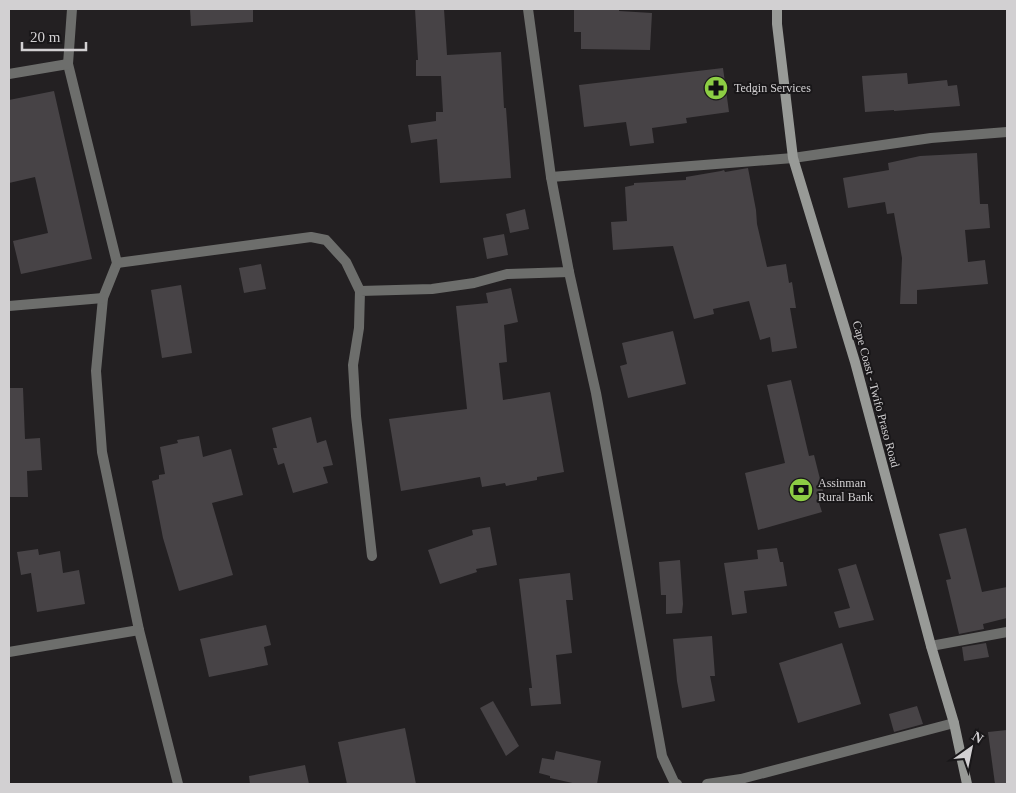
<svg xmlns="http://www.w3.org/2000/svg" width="1016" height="793" font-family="Georgia,serif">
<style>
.building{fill:#474346}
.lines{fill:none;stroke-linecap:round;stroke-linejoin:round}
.street{stroke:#6d6e6c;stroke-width:10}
.secondary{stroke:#989a97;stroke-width:10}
.labels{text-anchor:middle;stroke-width:4;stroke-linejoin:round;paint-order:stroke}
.poi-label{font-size:12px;fill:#d2d0d2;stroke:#191719;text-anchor:start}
.street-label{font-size:12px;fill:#d2d0d2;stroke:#191719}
</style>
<rect width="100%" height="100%" fill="#232022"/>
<g class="building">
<path d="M190,9H253V22L191,26Z"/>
<path d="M415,9H444L447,55L501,52L504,108H506L511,178L440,183L437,139L411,143L408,125L436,121V112H443L441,76H416V60H418Z"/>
<path d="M574,9H619V11L652,13L650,50L581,49V32H574Z"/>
<path d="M723,68L729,112L686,118L687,123L652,128L654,143L630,146L626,122L584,127L579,85Z"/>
<path d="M907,73L908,84L947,80L948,86L957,85L960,106L894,111V110L865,112L862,76Z"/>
<path d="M54,91L92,259L21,274L13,241L48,233L35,177L9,183V100Z"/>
<path d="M977,153L980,204H988L990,228L965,230L968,262L985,260L988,284L917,290V304H900L902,258L894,213L887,214L885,202L848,208L843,178L889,170L888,163L920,156Z"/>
<path d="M748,168L756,210L757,224L767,267L786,264L789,283L792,282L796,308H790L797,348L772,352L770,337L760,340L749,301L713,309L714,314L694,319L673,246L613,250L611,222L627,221L625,187L634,185V183L686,180V177L721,171L724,170L725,172Z"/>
<path d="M525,209L529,229L510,233L506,214Z"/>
<path d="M504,234L508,255L487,259L483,238Z"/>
<path d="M261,264L266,289L244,293L239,268Z"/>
<path d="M181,285L192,353L162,358L151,290Z"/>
<path d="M511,288L518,322L504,325L507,362L499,363L503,400L550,392L564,472L537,477V480L506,486L505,483L482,487L480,477L401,491L389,419L467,409L456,306L488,303L486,293Z"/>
<path d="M673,331L686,384L628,398L620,366L627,364L622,343Z"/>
<path d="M791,380L809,456L814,455L825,499L818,500L822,512L758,530L745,473L785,463L767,385Z"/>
<path d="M9,388H23L25,439L40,438L42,470L27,471L28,497H9Z"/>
<path d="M311,417L317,443L326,440L333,465L323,467L328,483L293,493L284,463L278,465L273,448H277L272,428Z"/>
<path d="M199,436L203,457L231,449L243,495L212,503L233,575L179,591L163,538L152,481L159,479V475L165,474L160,447L178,443L177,440Z"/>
<path d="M490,527L497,565L476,569L477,572L440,584L428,550L473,535L472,530Z"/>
<path d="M966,528L982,592L1007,587V618L983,624L984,629L959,634L946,580L951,579L939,534Z"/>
<path d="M777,548L780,562H783L787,586L744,591L747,613L732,615L724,563L758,559L757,550Z"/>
<path d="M38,549L39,555L60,551L63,573L79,570L85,604L37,612L31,573L21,575L17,552Z"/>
<path d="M680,560L683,604L682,613L666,614V595H661L659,562Z"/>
<path d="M856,564L874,620L839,628L834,612L850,608L838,569Z"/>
<path d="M570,573L573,600H566L572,653L556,655L561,704L531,706L529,688H532L519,579Z"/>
<path d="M266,625L271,645L264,647L268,665L209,677L200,639Z"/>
<path d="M712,636L715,676H710L715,701L682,708L677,681L673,639Z"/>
<path d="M842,643L861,704L798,723L779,663Z"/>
<path d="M986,643L989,657L964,661L962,647Z"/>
<path d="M493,701L519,746L506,756L480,708Z"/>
<path d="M917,706L923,724L894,732L889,714Z"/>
<path d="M405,728L416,784H347L338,742Z"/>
<path d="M1007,730V784H995L988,732Z"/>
<path d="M556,751L601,761L597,784H577L550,778V776L539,773L542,758L554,760Z"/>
<path d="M305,765L309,784H250L249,776Z"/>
</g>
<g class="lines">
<g class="street">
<path d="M72,9L68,64L117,263L103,298L96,371L102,452L139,630L178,784"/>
<path d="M9,74L68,64"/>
<path d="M551,177L793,158L931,138L1007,132"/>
<path d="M117,263L311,237L326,240L346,262L360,291"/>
<path d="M569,272L596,393L662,756L675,784H677"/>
<path d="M9,306L103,298"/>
<path d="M372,556L356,416L353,365L359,328L360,291L432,289L474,283L507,274L569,272L551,177L528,9"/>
<path d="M931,646L1007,632"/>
<path d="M9,652L139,630"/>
<path d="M707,784L741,779L954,723"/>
</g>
<path class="secondary" d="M777,9V24L793,158L855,362L931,646L954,723L967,784"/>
</g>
<defs>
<g id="pharmacy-disc" transform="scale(1.25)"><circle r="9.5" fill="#8dce44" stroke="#191719"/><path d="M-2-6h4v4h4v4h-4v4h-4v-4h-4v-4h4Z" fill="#111"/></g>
<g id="bank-disc" transform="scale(1.25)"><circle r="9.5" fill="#8dce44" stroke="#191719"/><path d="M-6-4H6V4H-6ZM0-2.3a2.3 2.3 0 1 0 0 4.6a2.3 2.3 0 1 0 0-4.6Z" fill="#111"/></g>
</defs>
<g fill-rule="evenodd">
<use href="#pharmacy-disc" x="716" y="88"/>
<use href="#bank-disc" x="801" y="490"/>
</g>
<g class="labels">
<g class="poi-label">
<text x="734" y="92">Tedgin Services</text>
<text x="818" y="487">Assinman<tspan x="818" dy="14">Rural Bank</tspan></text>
</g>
<g class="street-label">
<text transform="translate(876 394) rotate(75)" y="4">Cape Coast - Twifo Praso Road</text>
</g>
</g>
<rect width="1016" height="793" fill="none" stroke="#d2d0d2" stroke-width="20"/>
<g transform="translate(971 748) rotate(33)" stroke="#191719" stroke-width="4" paint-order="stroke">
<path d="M0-4L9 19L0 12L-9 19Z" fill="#d2d0d2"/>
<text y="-8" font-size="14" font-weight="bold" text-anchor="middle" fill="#d2d0d2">N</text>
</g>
<path d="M22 42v8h64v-8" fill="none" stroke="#d2d0d2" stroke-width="2.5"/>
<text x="30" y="42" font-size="15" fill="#d2d0d2" stroke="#191719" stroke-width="4" paint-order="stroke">20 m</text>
</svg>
